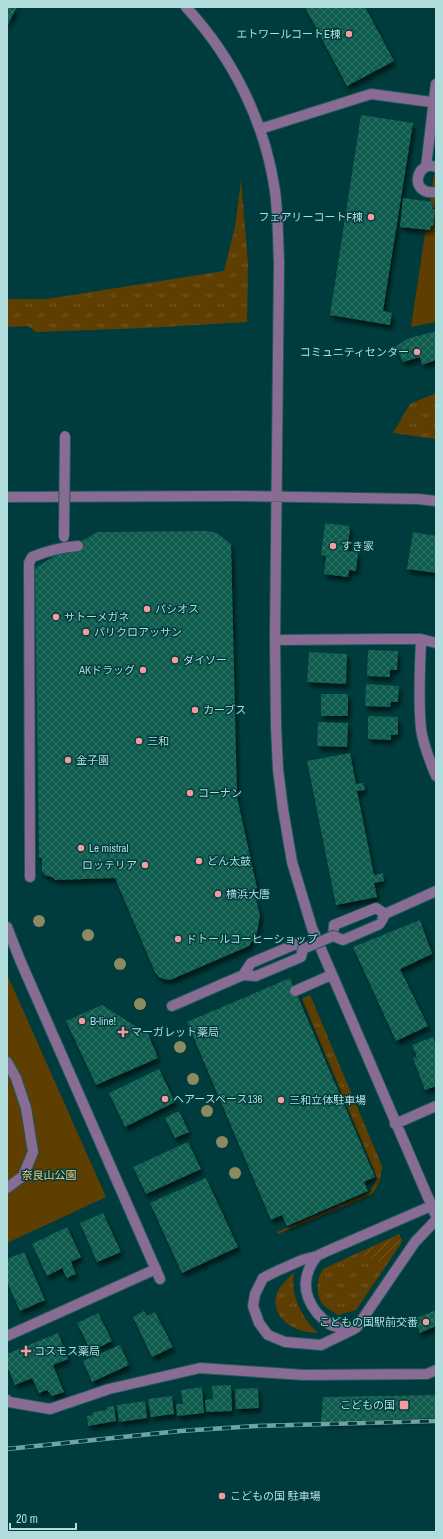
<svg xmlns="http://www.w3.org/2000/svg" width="443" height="1539" font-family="'Archivo Narrow','Noto Sans JP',sans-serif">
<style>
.grass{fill:url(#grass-tufts)}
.park{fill:#5f3f01}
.garden{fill:url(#garden-furrows)}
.building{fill:url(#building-cross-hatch);filter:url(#shadow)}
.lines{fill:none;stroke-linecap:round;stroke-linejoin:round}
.minor-casing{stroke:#20595a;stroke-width:12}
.minor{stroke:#896c94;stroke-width:10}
.rail-casing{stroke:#71a3a3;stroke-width:4.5}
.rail{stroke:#003c3d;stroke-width:3;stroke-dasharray:9;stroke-linecap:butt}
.minor-bridge-casing{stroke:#20595a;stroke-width:12;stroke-linecap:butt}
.minor-bridge{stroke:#896c94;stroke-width:10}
.tree{fill:#8b8a61}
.poi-dot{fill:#f49b9f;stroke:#003c3d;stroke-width:1.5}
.labels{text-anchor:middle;stroke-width:3;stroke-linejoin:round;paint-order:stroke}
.poi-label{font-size:11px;fill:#b1dddd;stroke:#003c3d;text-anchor:start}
.park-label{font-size:11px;fill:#fcc97e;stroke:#003c3d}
</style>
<defs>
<pattern id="grass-tufts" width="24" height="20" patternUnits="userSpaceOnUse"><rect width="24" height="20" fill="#5f3f01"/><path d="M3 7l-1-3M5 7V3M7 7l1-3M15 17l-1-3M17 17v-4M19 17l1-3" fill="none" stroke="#745a26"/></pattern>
<pattern id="garden-furrows" width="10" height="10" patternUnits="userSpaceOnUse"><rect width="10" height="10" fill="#5f3f01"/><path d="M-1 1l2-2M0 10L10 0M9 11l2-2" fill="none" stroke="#745a26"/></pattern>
<pattern id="building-cross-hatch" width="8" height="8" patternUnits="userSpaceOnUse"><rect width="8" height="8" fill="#0f5b4d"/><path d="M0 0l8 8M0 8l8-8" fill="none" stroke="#307266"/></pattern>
<filter id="shadow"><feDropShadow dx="2.5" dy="4.5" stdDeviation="2" flood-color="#0009"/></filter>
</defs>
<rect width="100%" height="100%" fill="#003c3d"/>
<path class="grass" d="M241,180L248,264L247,322L145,328L36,332L28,326L7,327V299H47L224,271L235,227Z
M436,393V439L393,433L410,404Z
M310,995L382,1166C382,1177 378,1187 371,1195L278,1234L277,1232L370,1192L377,1178L302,999Z
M399,1234L402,1242L356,1310L338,1315C334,1312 328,1309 324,1306C315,1296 316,1279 323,1269Z
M294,1272C290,1295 301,1317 318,1333C312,1332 305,1332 299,1330C281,1323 269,1307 279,1289C283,1283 289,1277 294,1272Z"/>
<path class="park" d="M436,161V322L411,327Z
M7,974L106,1197L7,1243Z"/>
<path class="garden" d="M399,1236L402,1241L385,1266L358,1253Z"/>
<path class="building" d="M7,7H17L7,26Z
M305,7H365L394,61L347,86Z
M361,115L413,123L383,311L392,313L390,325L330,315Z
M403,198L433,202L432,209L435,210L433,226H431L430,230L400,227Z
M436,331V360L422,365L420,357L403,362L395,347L407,339Z
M325,523L350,526L348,551L358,552L356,571L349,570L348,577L324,574L326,556L321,555Z
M207,531L217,533L231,544L237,797L257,888L247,892L256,900L260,915L257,933L249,946L170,980L164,979L159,977L155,972L115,878L55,880L54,878L45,875L42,871V858L39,857L35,568L56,555L76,550L79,543L97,532Z
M413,532L436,536V573L407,569Z
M368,650L398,651L397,670H390V677L367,676Z
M309,652L347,654L346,684L307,682Z
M366,684L399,686L398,702H391L390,707L365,706Z
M321,694H348V716H321Z
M368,716L398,717V735H391V740L368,739Z
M318,722L348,723L347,747L317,746Z
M350,753L356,784L363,783L365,790L357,791L374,875L383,873L384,881L374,883L377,897L336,905L307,761Z
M420,920L432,954L400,969L428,1026L396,1041L353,947Z
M290,978L375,1177L364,1182L368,1191L287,1226L282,1215L271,1220L187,1022Z
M102,1005L148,1034L158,1058L96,1085L66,1021Z
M433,1037L436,1046V1086L425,1090L413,1058L417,1057L412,1045Z
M159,1069L175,1102L125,1127L109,1093Z
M179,1111L189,1132L175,1138L165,1118Z
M188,1142L201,1169L146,1194L133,1167Z
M206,1178L238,1247L182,1273L150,1203Z
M103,1213L121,1252L97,1262L80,1223Z
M67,1227L81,1257L71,1262L76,1274L67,1278L62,1268L47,1276L32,1244Z
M24,1252L45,1300L20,1311L7,1282V1259Z
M436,1310V1326L420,1333L414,1319Z
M144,1311L147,1316L155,1312L173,1347L152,1357L133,1317Z
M98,1313L112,1341L91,1351L77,1323Z
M58,1333L68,1359L53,1365L64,1392L52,1396L47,1390L39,1393L32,1378L15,1385L7,1366V1354Z
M120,1345L129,1365L92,1382L83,1361Z
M231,1385L232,1411L206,1412L205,1400L213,1399L212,1386Z
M202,1387L204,1413L177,1416L176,1404H183L181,1390Z
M258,1388L259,1408L236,1409L235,1389Z
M436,1395V1418L321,1422L323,1397Z
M172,1396L174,1414L151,1417L148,1399Z
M145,1401L147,1418L119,1422L117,1405Z
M114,1406L116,1421L88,1426L87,1416L93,1415V1412L107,1410L106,1407Z"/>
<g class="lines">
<g class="minor-casing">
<path id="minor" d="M186,7C233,58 265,122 275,191C278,215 278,239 279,263L275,640L276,726L278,769L283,809L292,862L312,928L436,1216
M260,129L371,94L431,102L434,99L436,84
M426,167L434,99
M436,167C416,159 408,196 436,192
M7,497L236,496L418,499L436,501
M421,639C420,669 418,700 421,729C423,745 430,761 436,776
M275,640L388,639H421L436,643
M30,877L29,563L32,557C47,551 61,547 78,546
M382,920L385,914L436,891
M7,927L20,960L160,1279
M333,936L334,925L376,908L385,914
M243,975L251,963L296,944L303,949
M295,991L331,975
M172,1006L243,975L256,976
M7,1062L16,1078L26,1108L33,1152L23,1176L7,1188
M395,1124L436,1106
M431,1206L325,1252L317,1256L302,1260L277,1271L263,1278L255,1294L253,1306L259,1323L268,1335L285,1342L321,1345L352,1330L357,1327L415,1242L436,1220
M317,1256C302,1275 302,1294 317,1313C321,1317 325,1322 331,1325C338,1328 345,1329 352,1330
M7,1336L156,1269
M7,1400L9,1402L50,1409L109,1389L200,1368L304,1375L427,1374L436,1370"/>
</g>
<use href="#minor" class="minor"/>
<g class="rail-casing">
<path id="rail" d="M7,1449L180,1431L256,1426L436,1421"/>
</g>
<use href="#rail" class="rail"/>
<g class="minor-bridge-casing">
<path id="minor-bridge" d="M64,537L65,436
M256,976L301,957L303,949L333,936L343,940L380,924"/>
</g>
<use href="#minor-bridge" class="minor-bridge"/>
</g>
<g class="tree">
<circle cx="39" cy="921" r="6"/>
<circle cx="88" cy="935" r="6"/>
<circle cx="120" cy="964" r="6"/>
<circle cx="140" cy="1004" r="6"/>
<circle cx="180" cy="1047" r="6"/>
<circle cx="193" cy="1079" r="6"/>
<circle cx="207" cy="1111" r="6"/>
<circle cx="222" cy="1142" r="6"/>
<circle cx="235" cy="1173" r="6"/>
</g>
<g class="poi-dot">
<circle cx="349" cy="34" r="4"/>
<circle cx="371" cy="217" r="4"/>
<circle cx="417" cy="352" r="4"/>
<circle cx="333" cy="546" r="4"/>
<circle cx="147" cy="609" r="4"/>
<circle cx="56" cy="617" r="4"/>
<circle cx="86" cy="632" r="4"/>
<circle cx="175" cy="660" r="4"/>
<circle cx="143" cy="670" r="4"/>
<circle cx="195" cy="710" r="4"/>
<circle cx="139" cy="741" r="4"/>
<circle cx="68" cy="760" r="4"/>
<circle cx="190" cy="793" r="4"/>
<circle cx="81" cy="848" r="4"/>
<circle cx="199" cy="861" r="4"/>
<circle cx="145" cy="865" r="4"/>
<circle cx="218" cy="894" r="4"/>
<circle cx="178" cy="939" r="4"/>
<circle cx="82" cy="1021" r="4"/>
<path d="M121 1026h4v4h4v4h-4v4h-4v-4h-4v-4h4z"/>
<circle cx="165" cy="1099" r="4"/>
<circle cx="281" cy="1100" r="4"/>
<circle cx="426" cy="1322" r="4"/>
<path d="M24 1345h4v4h4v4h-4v4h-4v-4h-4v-4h4z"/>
<rect x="399" y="1400" width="10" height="10" rx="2"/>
<circle cx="222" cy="1496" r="4"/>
</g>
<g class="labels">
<g class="poi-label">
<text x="341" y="38" text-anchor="end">エトワールコートE棟</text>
<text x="363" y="221" text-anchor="end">フェアリーコートF棟</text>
<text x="409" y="356" text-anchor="end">コミュニティセンター</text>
<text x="341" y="550">すき家</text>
<text x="155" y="613">パシオス</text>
<text x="64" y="621">サトーメガネ</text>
<text x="94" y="636">パリクロアッサン</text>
<text x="183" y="664">ダイソー</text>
<text x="135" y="674" text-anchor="end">AKドラッグ</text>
<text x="203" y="714">カーブス</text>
<text x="147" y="745">三和</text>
<text x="76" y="764">金子園</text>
<text x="198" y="797">コーナン</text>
<text x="89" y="852">Le mistral</text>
<text x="207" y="865">どん太鼓</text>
<text x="137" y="869" text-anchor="end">ロッテリア</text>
<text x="226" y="898">横浜大唐</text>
<text x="186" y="943">ドトールコーヒーショップ</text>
<text x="90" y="1025">B-line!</text>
<text x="131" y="1036">マーガレット薬局</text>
<text x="173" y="1103">ヘアースペース136</text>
<text x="289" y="1104">三和立体駐車場</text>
<text x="418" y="1326" text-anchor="end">こどもの国駅前交番</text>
<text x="34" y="1355">コスモス薬局</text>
<text x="395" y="1409" text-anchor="end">こどもの国</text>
<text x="230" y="1500">こどもの国 駐車場</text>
</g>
<g class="park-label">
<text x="49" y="1179">奈良山公園</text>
</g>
</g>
<rect width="443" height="1539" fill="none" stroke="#b1dddd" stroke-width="16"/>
<path d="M10 1523v6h66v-6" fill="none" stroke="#b1dddd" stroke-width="2"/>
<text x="16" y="1523" font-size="12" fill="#b1dddd" stroke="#003c3d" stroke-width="3" paint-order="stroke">20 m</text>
</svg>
